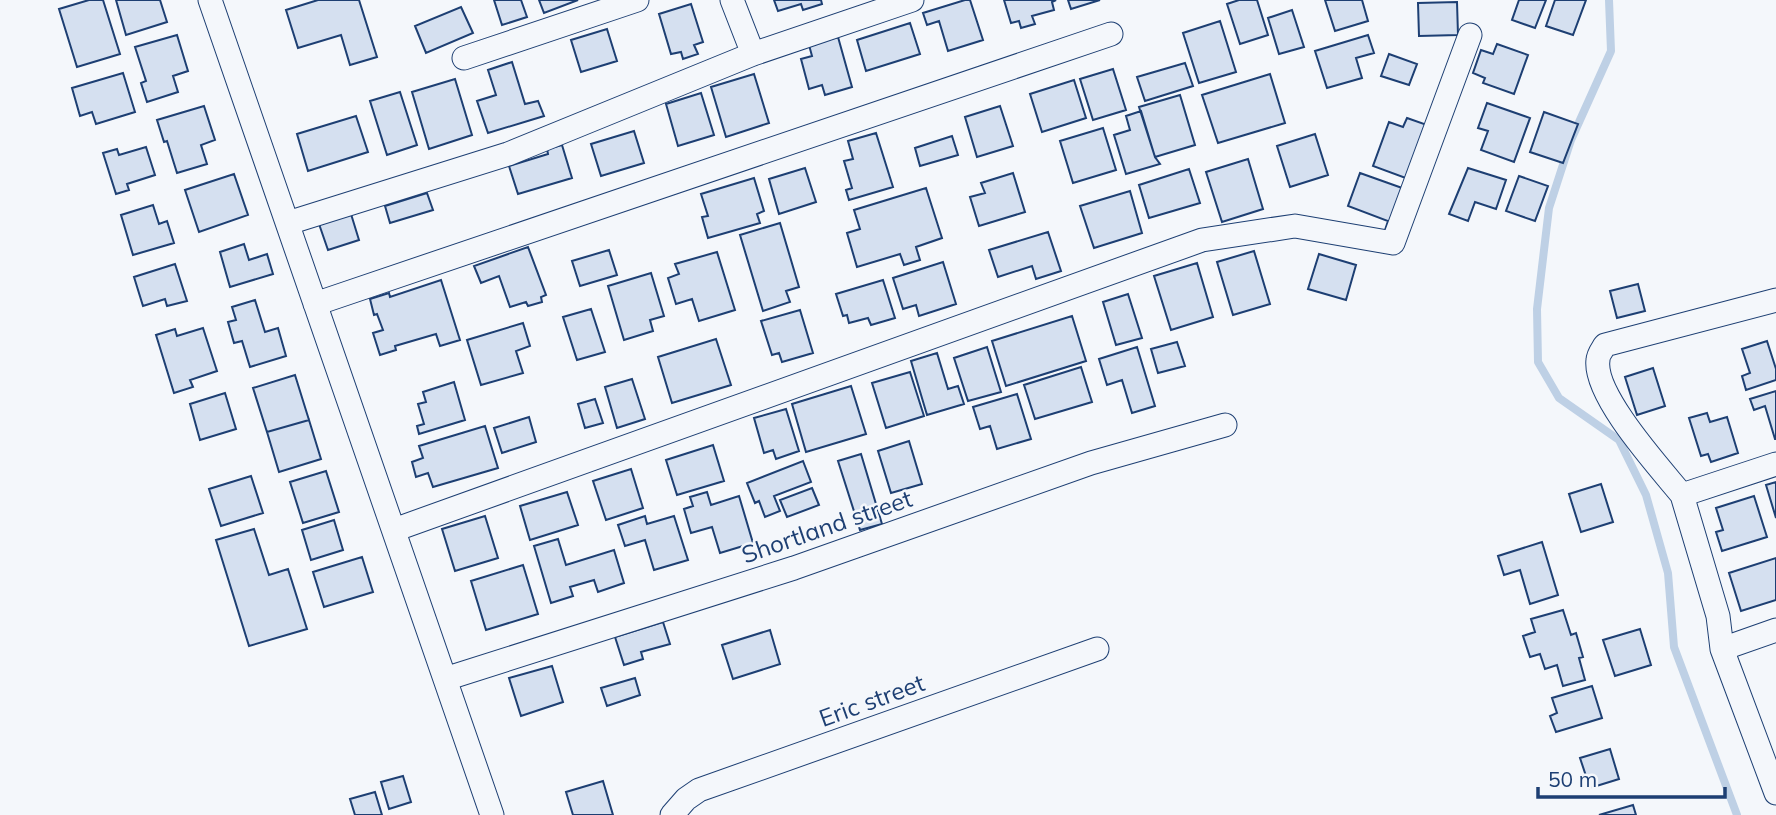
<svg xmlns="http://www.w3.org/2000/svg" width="1776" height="815" font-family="Mulish,sans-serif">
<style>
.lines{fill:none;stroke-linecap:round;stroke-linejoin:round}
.stream{stroke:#bed0e5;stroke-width:8}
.building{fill:#d5e0f0;stroke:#1d3f73;stroke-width:2}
.street-casing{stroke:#1d3f73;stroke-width:25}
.street{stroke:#f4f7fb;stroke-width:23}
.labels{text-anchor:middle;stroke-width:5;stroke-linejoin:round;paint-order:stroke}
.street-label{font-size:24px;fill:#1d3f73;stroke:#f4f7fb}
</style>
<rect width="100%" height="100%" fill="#f4f7fb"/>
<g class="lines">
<path class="stream" d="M1609,0L1611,51L1571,140L1549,208L1537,309L1538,362L1559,398L1619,440L1646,495L1668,573L1674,647L1737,815"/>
</g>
<path class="building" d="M89,0H103L120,54L77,67L59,9Z
M116,0H160L167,22L126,35Z
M318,0H359L377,57L350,65L341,35L298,48L286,10Z
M494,0H521L527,17L502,25Z
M539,0H578L544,13Z
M774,0H821L822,4L803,10L801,4L778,11Z
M965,0H970L983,40L948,51L939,21L927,25L923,13Z
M1004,0H1056L1052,2L1054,10L1032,16L1035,24L1021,28L1019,21L1011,23Z
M1068,0H1100L1071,9Z
M1239,0H1257L1268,35L1240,44L1227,4Z
M1325,0H1362L1368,21L1335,31Z
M1519,0H1546L1535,28L1512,20Z
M1555,0H1586L1573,35L1546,26Z
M1457,2L1458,35L1419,36L1418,3Z
M691,4L703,42L694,45L698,54L683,59L681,52L671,54L659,14Z
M461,7L473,33L426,53L415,26Z
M1292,10L1304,47L1279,54L1268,18Z
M1220,21L1236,72L1199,83L1183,33Z
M910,23L920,54L866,71L857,40Z
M607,29L617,61L581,72L571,40Z
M177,35L188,71L173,76L178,92L147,102L141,83L146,81L135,47Z
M1368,35L1374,53L1356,58L1362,78L1327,88L1315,51Z
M838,37L852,87L825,95L822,85L809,89L801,59L812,56L809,45Z
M1497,44L1528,55L1514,94L1483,83L1485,78L1473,73L1481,50L1493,54Z
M1389,54L1417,64L1409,85L1381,76Z
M512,62L525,104L538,101L544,116L488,133L477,101L496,95L488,70Z
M1185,63L1193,86L1145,101L1137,77Z
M1113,69L1126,110L1093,120L1080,79Z
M123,73L135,112L96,124L92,112L80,116L72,88Z
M754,74L769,123L726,137L711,87Z
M1270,74L1285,123L1218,143L1202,95Z
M455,79L472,135L429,149L412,92Z
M1074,80L1086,118L1042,132L1030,94Z
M400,92L417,145L387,155L370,101Z
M701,93L714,135L678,146L666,104Z
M1180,95L1195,145L1155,157L1139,107Z
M1487,103L1530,118L1514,162L1481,150L1488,131L1478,128Z
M204,106L215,140L201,145L207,164L177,173L167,141L164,142L157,120Z
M1000,106L1013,146L977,157L965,117Z
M1141,111L1155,157L1160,164L1126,174L1114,135L1130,130L1126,116Z
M1544,112L1578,124L1563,163L1530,152Z
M356,116L368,152L308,171L297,134Z
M1407,118L1430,126L1411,180L1373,166L1389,122L1403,127Z
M1103,128L1116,170L1073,183L1060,141Z
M634,131L644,163L601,176L591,144Z
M876,133L893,187L849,200L846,190L852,188L844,161L853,159L848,141Z
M1315,134L1328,175L1290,187L1277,146Z
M952,136L958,155L920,166L915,148Z
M562,145L572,178L518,194L509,166L548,154L547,149Z
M146,147L155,175L127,184L129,190L116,194L103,153L117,149L119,155Z
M1248,159L1263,209L1222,222L1206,172Z
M805,168L816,202L779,214L769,179Z
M1468,168L1506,180L1496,209L1475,202L1468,221L1449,214Z
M1189,169L1200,203L1149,218L1139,185Z
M1013,173L1025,212L979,226L970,197L985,193L981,183Z
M1360,173L1419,194L1383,236L1388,221L1348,206Z
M234,174L248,215L199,232L185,190Z
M1519,176L1548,186L1535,221L1506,211Z
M754,178L764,211L757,214L760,223L708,238L702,217L708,216L701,194Z
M926,188L942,238L916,247L920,260L904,265L900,254L857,267L847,233L860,229L854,210Z
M1130,191L1142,233L1094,248L1080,206Z
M427,193L433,210L390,223L385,206Z
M153,205L159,224L167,221L174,243L133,255L121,215Z
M351,214L359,240L328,250L319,224Z
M780,223L799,287L786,291L790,302L763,311L740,235Z
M1048,232L1061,271L1036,279L1032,266L998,277L989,250Z
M244,244L249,260L267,254L273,274L230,287L220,252Z
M528,247L546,295L541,297L542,302L528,306L526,302L510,307L499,276L481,283L474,266Z
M609,250L617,275L580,286L572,261Z
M1254,251L1270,304L1233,315L1217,262Z
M717,252L735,310L699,321L692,299L676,304L668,278L679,274L675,264Z
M1319,254L1356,265L1346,300L1308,289Z
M943,262L956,304L919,316L916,305L903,309L893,278Z
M1197,263L1213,317L1171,330L1154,276Z
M175,264L187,301L167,306L165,299L143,306L134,277Z
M651,273L664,316L650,320L653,331L624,340L608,286Z
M441,280L460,340L440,346L436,334L395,346L396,350L380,355L373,333L383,330L377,314L374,315L370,299L389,293L390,297Z
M883,280L895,318L871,325L868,318L849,323L847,315L843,316L836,294Z
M1638,284L1645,311L1617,318L1610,291Z
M1128,294L1142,338L1116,345L1103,302Z
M255,300L265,332L278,328L286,356L250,367L242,341L234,343L228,322L236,320L232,307Z
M591,309L605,352L577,360L563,317Z
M800,310L813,353L782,362L779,353L772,355L761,321Z
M1072,316L1086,361L1006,386L992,341Z
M523,323L530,346L516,351L523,373L481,385L467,340Z
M203,328L217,371L190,380L193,387L174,393L156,335L175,329L177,336Z
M716,339L731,385L672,403L658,357Z
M1767,341L1776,369V380L1746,390L1742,376L1750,373L1742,349Z
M1177,342L1185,366L1158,373L1151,349Z
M987,347L1001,392L968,401L954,358Z
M1137,347L1155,406L1132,413L1122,380L1107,385L1099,359Z
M937,353L948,389L958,386L964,404L927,415L911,361Z
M1081,367L1092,402L1035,419L1024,385Z
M1653,368L1665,406L1637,415L1625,377Z
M910,372L924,416L886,428L872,383Z
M295,375L309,420L267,432L253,388Z
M632,379L645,419L617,428L605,387Z
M454,382L465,420L419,434L417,426L424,424L418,404L426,402L423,392Z
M851,386L866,434L806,452L792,404Z
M1776,391V439H1775L1765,406L1754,410L1750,399Z
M225,393L236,429L200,440L190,404Z
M1017,394L1031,439L997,449L990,426L980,429L973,407Z
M595,399L603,423L585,428L578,404Z
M786,409L799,451L776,459L773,450L764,453L754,418Z
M1707,413L1710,422L1727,417L1738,453L1711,462L1708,454L1701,456L1689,418Z
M529,417L536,442L502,453L494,428Z
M309,420L321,459L279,472L267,432Z
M485,426L498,468L433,487L428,473L416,477L412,462L423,458L419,446Z
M909,441L922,484L891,493L878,451Z
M713,445L724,481L677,495L666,460Z
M861,454L882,524L860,530L838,461Z
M803,461L811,482L774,496L780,511L765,517L759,501L755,503L747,483Z
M631,469L643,508L606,520L593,481Z
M326,471L339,512L303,523L290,482Z
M251,476L263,513L221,526L209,489Z
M1776,482V518L1766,485Z
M1601,484L1613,522L1581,532L1569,494Z
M812,488L819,505L787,517L780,500Z
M567,492L578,525L530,540L520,506Z
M707,492L711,505L739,496L753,543L720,553L712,527L691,533L684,509L693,506L690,497Z
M1754,496L1767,537L1722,551L1716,532L1723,530L1716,508Z
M485,516L498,558L455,571L442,529Z
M645,516L647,524L674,516L688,560L654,570L645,540L625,546L618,525Z
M334,520L343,550L311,560L302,530Z
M254,529L269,575L288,569L307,629L249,646L216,540Z
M558,539L566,565L614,550L624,583L598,592L594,580L570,587L573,596L551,603L534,546Z
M1542,542L1558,595L1530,604L1520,570L1504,575L1498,556Z
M362,557L373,592L324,607L313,572Z
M1776,558V600L1741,611L1729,573Z
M523,565L538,614L486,630L471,581Z
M1563,610L1571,635L1576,633L1583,657L1579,658L1585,680L1563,686L1557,665L1545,669L1540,654L1530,657L1523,636L1535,632L1531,619Z
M663,622L670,644L641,652L643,659L624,665L615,637Z
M1640,629L1651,665L1615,676L1603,640Z
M770,630L780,664L733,679L722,645Z
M552,666L563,702L521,716L509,678Z
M635,678L640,695L607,706L601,688Z
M1592,686L1602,718L1556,732L1550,716L1557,713L1552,698Z
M1610,749L1619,779L1590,788L1580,758Z
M403,776L411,802L389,809L381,782Z
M603,781L613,815H573L566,792Z
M375,792L382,815H355L350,799Z
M1633,805L1636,815H1599Z"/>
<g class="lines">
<g class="street-casing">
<path id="street" d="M210,0L492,815
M732,0L753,54
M464,58L637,0
M288,223L508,154L753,54L912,0
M315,304L1111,34
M1776,464L1682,495L1718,616L1722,649L1776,793
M1682,495C1660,468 1593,395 1598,360C1598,355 1602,350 1605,345L1776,300
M394,530L1202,240L1295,226L1393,243L1470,35
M1722,649L1776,630
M445,679L794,568L1091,463L1225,425
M672,815L686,799L699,790L1097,649"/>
</g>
<use href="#street" class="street"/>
</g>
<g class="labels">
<g class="street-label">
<text transform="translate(827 527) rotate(-19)" y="8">Shortland street</text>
<text transform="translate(872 701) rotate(-20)" y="8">Eric street</text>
</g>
</g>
<path d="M1538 787v10h187v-10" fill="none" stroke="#1d3f73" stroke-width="3.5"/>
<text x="1548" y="787" font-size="21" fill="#1d3f73" stroke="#f4f7fb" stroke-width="5" paint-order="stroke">50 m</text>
</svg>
